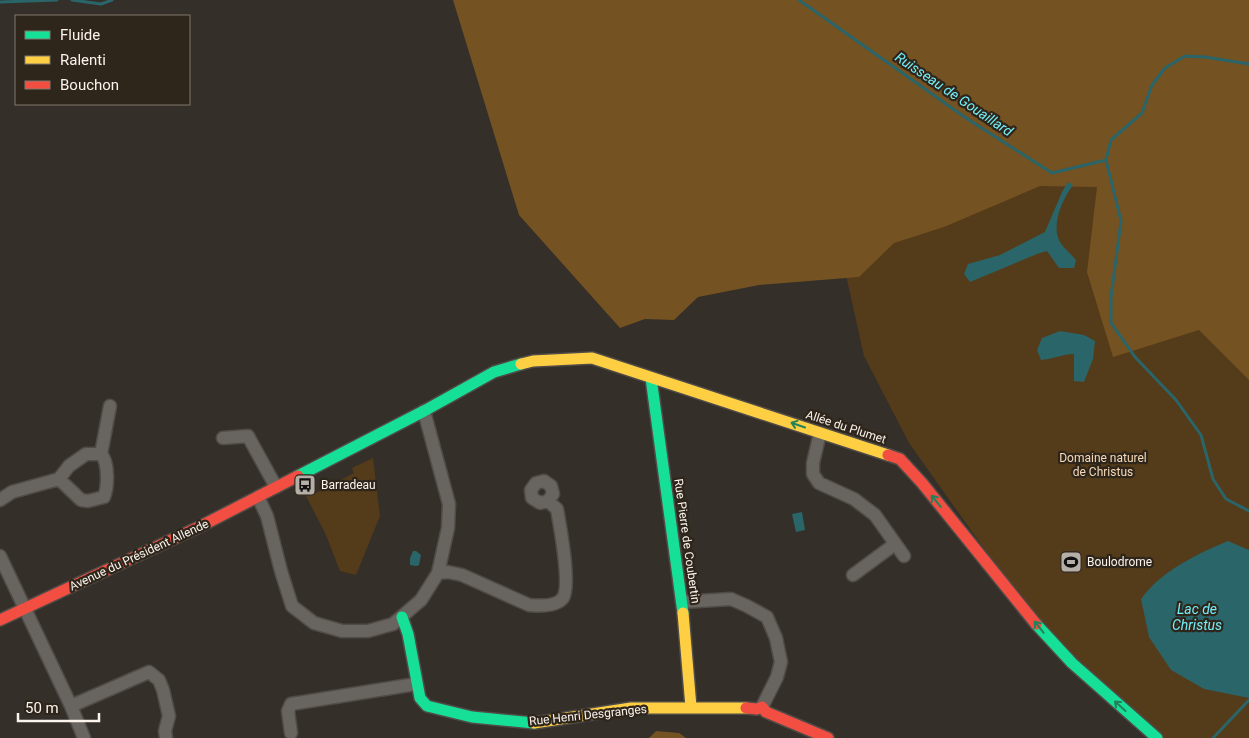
<svg xmlns="http://www.w3.org/2000/svg" width="1249" height="738" font-family="Roboto,sans-serif">
<style>
.green{fill:#543b19}
.forest{fill:#755221}
.water{fill:#2a6569}
.lines{fill:none;stroke-linecap:round;stroke-linejoin:round}
.stream{stroke:#2a6569;stroke-width:3}
.street-casing{stroke:#504b47;stroke-width:15}
.fast-casing{stroke:#504b47;stroke-width:14}
.slow-casing{stroke:#504b47;stroke-width:14}
.jam-casing{stroke:#504b47;stroke-width:14}
.street{stroke:#68645f;stroke-width:12}
.fast{stroke:#16e098;stroke-width:11}
.slow{stroke:#ffcf43;stroke-width:11}
.jam{stroke:#f24e42;stroke-width:11}
.oneway{stroke:#22825a}
.labels{text-anchor:middle;stroke-width:4.5;stroke-linejoin:round;paint-order:stroke}
.street-label{font-size:12px;fill:#faf4ed;stroke:#2e251b}
.park-label{font-size:12px;fill:#f7dab7;stroke:#2e251b}
.poi-label{font-size:12px;fill:#faf4ed;stroke:#2e251b;text-anchor:start}
.water-label{font-size:14px;font-style:italic;fill:#73eff9;stroke:#2e251b}
</style>
<rect width="100%" height="100%" fill="#342f29"/>
<path class="green" d="M1145,157L1249,309V738H1157L1046,636L909,443L864,356L840,248L914,211Z
M373,458L380,516L356,575L340,571L326,535L305,494L312,490L316,493L354,473L352,468Z"/>
<path class="forest" d="M453,0H1249V380L1199,330L1113,357L1087,272L1097,187L1040,186L944,227L894,243L859,277L759,285L698,297L674,320L645,319L620,328L519,215Z
M656,731L679,733L686,738H649Z"/>
<path class="water" d="M1068,182L1073,185C1062,200 1049,228 1062,245C1066,250 1072,255 1076,260L1074,268H1059L1047,251L1037,254L970,282L964,274L968,264L1000,255L1045,232L1062,192Z
M1060,331L1084,335L1095,341L1093,359L1084,382L1074,381V354C1063,354 1052,359 1041,360L1037,350L1042,338Z
M802,512L805,530L796,532L792,514Z
M1228,541L1249,550V698L1204,689L1171,670L1149,637L1141,599C1161,571 1197,554 1228,541Z
M413,551H416L421,555L419,565L416,566L410,565V558Z"/>
<g class="lines">
<path class="stream" d="M72,0L101,4L112,0
M799,0L966,118L1052,173L1106,160
M0,2L57,0
M1249,64L1205,57L1185,56L1165,68L1152,85L1142,113L1111,140L1106,160L1121,221L1111,297V323L1135,357L1176,400L1201,435L1213,479L1226,499L1249,511
M1213,738L1249,700"/>
<g class="street-casing">
<path id="street" d="M820,433L813,463V474L819,483L854,499L875,515L904,556
M223,438L248,436L276,487
M101,454L110,406
M258,497L267,516L281,571L292,606L314,623L342,631H368L393,624L421,600L438,573L448,528L449,504L424,411
M0,500L12,492L59,479L69,466L86,454H101C109,463 108,487 104,497L88,501L81,500L59,479
M0,556L71,706L84,738
M438,573L448,572L462,575L529,605C539,606 556,607 563,598C571,585 560,526 557,509L548,501L540,503L532,498L531,490L536,483L544,481L551,486L553,494L548,501
M853,575L895,544
M682,602L731,599L747,606L767,617L776,638L781,662L777,677L762,707
M71,706L149,672L159,680L163,690L169,716L165,731L166,738
M291,733L288,711L291,704L416,684"/>
</g>
<g class="fast-casing">
<path id="fast" d="M651,378L683,613
M298,476L424,411L494,372L521,364
M402,617L408,634L420,698L427,706L472,717L534,723
M1036,624L1072,663L1157,738"/>
</g>
<g class="slow-casing">
<path id="slow" d="M521,364L533,361L592,358L888,455
M683,613L691,707
M534,723L631,708H746"/>
</g>
<g class="jam-casing">
<path id="jam" d="M888,455L900,459L922,483L1036,624
M0,620L201,526L298,476
M746,708L757,709L762,707L766,712L828,738"/>
</g>
<use href="#street" class="street"/>
<use href="#fast" class="fast"/>
<use href="#slow" class="slow"/>
<use href="#jam" class="jam"/>
</g>
<defs><path id="oneway-shaft" d="M-6 0H5M1.5-3L5.5 0L1.5 3" fill="none" stroke-width="1.6" stroke-linecap="round" stroke-linejoin="round" transform="scale(1.25)"/></defs>
<g class="oneway">
<use href="#oneway-shaft" transform="translate(798 425) rotate(-161)"/>
<use href="#oneway-shaft" transform="translate(936 501) rotate(-129)"/>
<use href="#oneway-shaft" transform="translate(1039 627) rotate(-129)"/>
<use href="#oneway-shaft" transform="translate(1120 706) rotate(-138)"/>
</g>
<defs>
<g id="bus-square" transform="scale(1.125)"><rect x="-9" y="-9" width="18" height="18" rx="4" fill="#b5afa8" stroke="#2e251b"/><path d="M-5-6H5V4H4V6H2V4H-2V6H-4V4H-5ZM-3.5-4V0h7V-4ZM-3.5 1.2v1.5H-2V1.2ZM2 1.2v1.5H3.5V1.2Z" fill="#111"/></g>
<g id="stadium-square" transform="scale(1.125)"><rect x="-9" y="-9" width="18" height="18" rx="4" fill="#b5afa8" stroke="#2e251b"/><path d="M0-5a6.5 5 0 1 0 0 10a6.5 5 0 1 0 0-10ZM-3.5-1.8h7v3.6h-7Z" fill="#111"/></g>
</defs>
<g fill-rule="evenodd">
<use href="#bus-square" x="305" y="485"/>
<use href="#stadium-square" x="1071" y="562"/>
</g>
<g class="labels">
<g class="street-label">
<text transform="translate(846 427) rotate(18)" y="4">Allée du Plumet</text>
<text transform="translate(687 541) rotate(82)" y="4">Rue Pierre de Coubertin</text>
<text transform="translate(139 555) rotate(-25)" y="4">Avenue du Président Allende</text>
<text transform="translate(588 715) rotate(-6)" y="4">Rue Henri Desgranges</text>
</g>
<g class="park-label">
<text x="1103" y="462">Domaine naturel<tspan x="1103" dy="14">de Christus</tspan></text>
</g>
<g class="poi-label">
<text x="321" y="489">Barradeau</text>
<text x="1087" y="566">Boulodrome</text>
</g>
<g class="water-label">
<text transform="translate(954 94) rotate(34)" y="5">Ruisseau de Gouaillard</text>
<text x="1197" y="614">Lac de<tspan x="1197" dy="16">Christus</tspan></text>
</g>
</g>
<rect x="15" y="15" width="175" height="90" fill="#2e251b" stroke="#80786f"/>
<rect x="25" y="31" width="25" height="8" fill="#16e098" stroke="#80786f"/>
<text x="60" y="40" font-size="15" fill="#faf4ed">Fluide</text>
<rect x="25" y="56" width="25" height="8" fill="#ffcf43" stroke="#80786f"/>
<text x="60" y="65" font-size="15" fill="#faf4ed">Ralenti</text>
<rect x="25" y="81" width="25" height="8" fill="#f24e42" stroke="#80786f"/>
<text x="60" y="90" font-size="15" fill="#faf4ed">Bouchon</text>
<path d="M18 713v8h81v-8" fill="none" stroke="#faf4ed" stroke-width="2.5"/>
<text x="25" y="713" font-size="15" fill="#faf4ed" stroke="#2e251b" stroke-width="4" paint-order="stroke">50 m</text>
</svg>
